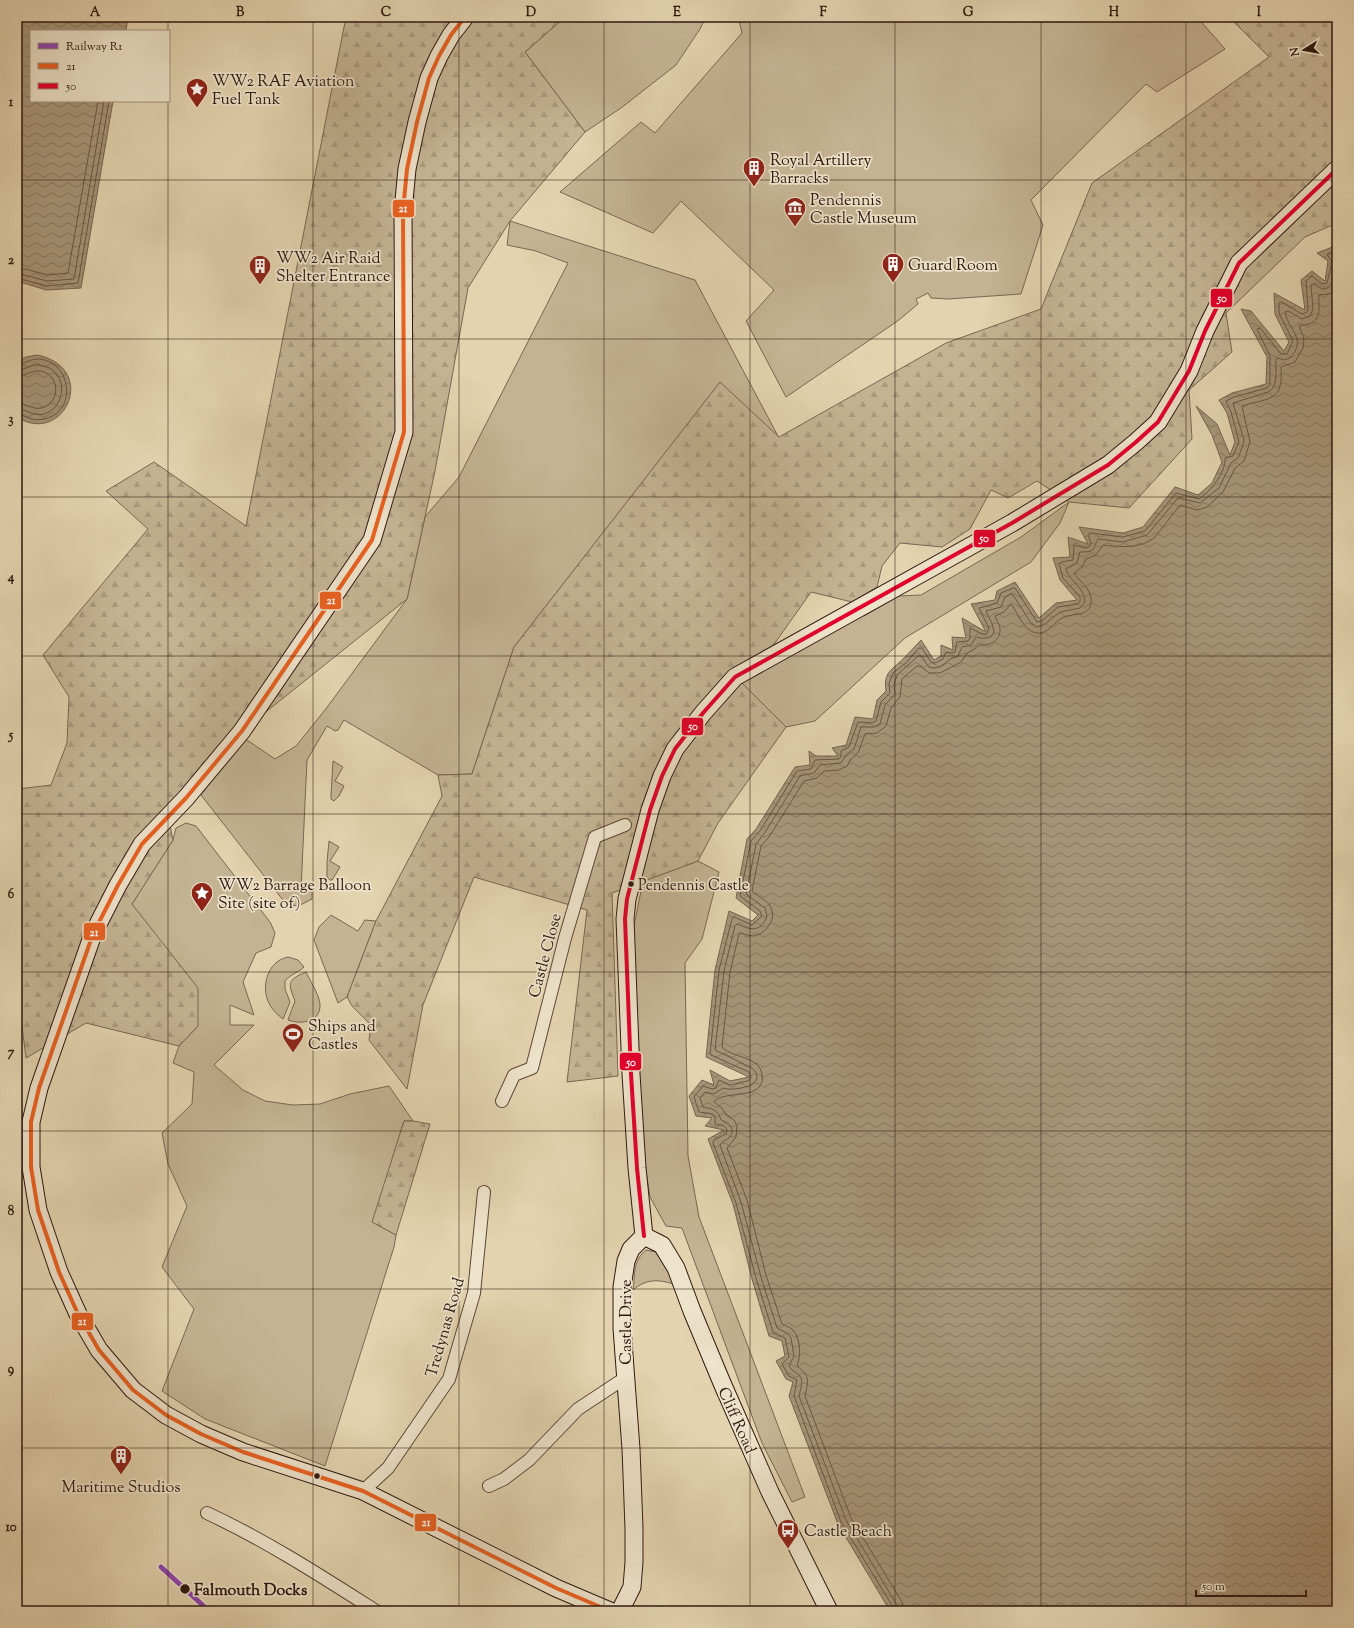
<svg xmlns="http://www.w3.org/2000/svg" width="1354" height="1628" font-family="'Sorts Mill Goudy',serif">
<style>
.grass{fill:#c4b393;stroke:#7a6652}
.forest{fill:url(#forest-firs);stroke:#7a6652}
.water{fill:url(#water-waves);stroke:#76634e}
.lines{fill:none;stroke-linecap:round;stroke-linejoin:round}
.shore{stroke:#6a5644;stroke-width:1}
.street-casing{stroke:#5c4838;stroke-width:14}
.secondary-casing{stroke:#2f1910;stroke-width:19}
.street{stroke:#ede2ca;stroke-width:12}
.secondary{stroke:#ede2ca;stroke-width:17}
.bus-1-casing{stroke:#ede2ca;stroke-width:7}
.bus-2-casing{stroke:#ede2ca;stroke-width:7}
.bus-1{stroke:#e86121;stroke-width:4}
.bus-2{stroke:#e4002b;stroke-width:4}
.rail-1-casing{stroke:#ede2ca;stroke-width:8}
.rail-1{stroke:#8e44ad;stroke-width:5}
.grid{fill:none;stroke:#2f1910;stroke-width:1;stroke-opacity:0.55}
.bus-dot{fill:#2f1910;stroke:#ede2ca;stroke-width:1.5}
.labels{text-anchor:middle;stroke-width:3.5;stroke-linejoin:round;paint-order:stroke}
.bus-label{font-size:15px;fill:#2f1910;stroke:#ede2ca;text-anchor:start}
.poi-label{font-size:16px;fill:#2f1910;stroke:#ede2ca;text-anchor:start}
.street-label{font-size:16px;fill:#2f1910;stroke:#ede2ca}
.stop-label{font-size:16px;font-weight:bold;fill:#2f1910;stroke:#ede2ca;text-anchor:start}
.line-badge{stroke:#ede2ca;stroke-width:1.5}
.badge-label{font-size:11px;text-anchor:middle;font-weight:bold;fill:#fff}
.neatline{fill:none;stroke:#2f1910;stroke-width:1.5}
.grid-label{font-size:13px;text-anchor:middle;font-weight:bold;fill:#2f1910}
</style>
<defs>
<pattern id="forest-firs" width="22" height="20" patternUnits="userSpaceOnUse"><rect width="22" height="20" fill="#c4b393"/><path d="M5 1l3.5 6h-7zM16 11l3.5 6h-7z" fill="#a9997e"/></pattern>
<pattern id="water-waves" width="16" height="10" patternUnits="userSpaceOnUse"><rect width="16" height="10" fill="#a69478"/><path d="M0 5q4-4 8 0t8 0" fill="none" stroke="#887861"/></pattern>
</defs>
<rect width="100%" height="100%" fill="#e3d3ae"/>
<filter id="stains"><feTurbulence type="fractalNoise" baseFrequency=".005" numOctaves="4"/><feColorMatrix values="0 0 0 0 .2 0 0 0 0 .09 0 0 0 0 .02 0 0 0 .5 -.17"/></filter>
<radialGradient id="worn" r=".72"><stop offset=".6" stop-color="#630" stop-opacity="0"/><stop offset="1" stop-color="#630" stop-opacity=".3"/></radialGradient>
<path class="grass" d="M565,17H706L700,29L676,65L621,108L585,132L525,52Z
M738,17H1197L1225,49L1157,92L1146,84L1031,200L1043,225L1021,294L948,299L931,298L928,293L916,299L918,304L899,320L786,397L746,321L774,290L681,201L653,233L560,192L641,122L655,133L742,33Z
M510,221L695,280L779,438L720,383L514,647L472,774L438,775L344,720L338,730L335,731L327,726L307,760L301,889L312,890V899L298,906L286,904L201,795L244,738L275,759L296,746L325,710L407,599L425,517L459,477L568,263L536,251L507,245Z
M1069,502L1060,523L1031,562L905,638L815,721L786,727L735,677L862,606L864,616L899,596L921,595L1021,537Z
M333,761L343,767L335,781L344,786L339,796L334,801L331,799V795Z
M186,823L196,826L270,922L275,933L271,947L256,953L243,982L254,1015L230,1005V1025H254L214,1065L243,1090L265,1101L293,1105L320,1104L350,1094L389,1086L413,1121H404L373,1222L396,1235L394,1247L325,1466L205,1419L162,1391L194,1309L162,1267L187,1206L168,1164L162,1133L192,1104L194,1072L173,1063L179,1046L198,1026L132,904L173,840L176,828Z
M329,841L339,847L330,861L340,867L332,880H330L327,877V862Z
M698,861L719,872L702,939L685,963L688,1156L699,1217L805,1497L792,1502L762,1443L682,1228L666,1226L650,1197L645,1165L626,966L643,881Z
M331,915L358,931L365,920L376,921L347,997L338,1003L314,940L319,927Z
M288,957L298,960L304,967C299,972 291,974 285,981V989L290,1002L283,1019C278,1015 273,1011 270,1005C260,988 267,961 288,957Z
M306,972C310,981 319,994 320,1004C321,1022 302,1025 288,1020L295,1001C288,983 287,980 306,972Z
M646,1250L656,1252L666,1266L673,1284C658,1279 646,1279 633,1290C635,1275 633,1260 646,1250Z"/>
<path class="forest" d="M346,17H565L525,52L585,132L510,221L468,288L435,471L407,599L242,731L167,810L173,840L132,904L198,988V1026L179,1046L86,1023L26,1058L17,986V791L18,789L51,785L67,743L69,697L43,655L148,529L106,491L154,462L246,526Z
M1229,17H1337V223L1305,237L1226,313L1232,352L1189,390L1192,439L1129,508L1069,502L1037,481L1008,498L991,490L970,529L942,547L900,543L882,566L877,587L852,602L811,592L775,643L736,677L786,727L718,823L698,861L612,893L618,1076L567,1082L587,910L474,877L423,1005L407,1089L369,1040L371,1025L352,1006L347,997L376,921L442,796L438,775L472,774L514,647L720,382L779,437L946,343L1041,309L1092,183L1269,57Z
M404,1121H413L430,1124L396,1235L372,1222Z"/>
<path class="water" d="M17,17H128L126,31H31V101H113L81,288L46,290L17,281Z
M1335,246L1337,247V1611H890L838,1524L789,1396L793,1382L786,1379L776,1361L785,1356L782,1341L769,1336L752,1279L733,1204L708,1139L724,1130L705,1126L712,1118L696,1116L689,1096L702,1080L714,1085L710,1070L730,1081L749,1077L706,1057L715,970L729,911L752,921L758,915L736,898L747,839L756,829L795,767L810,765L809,751L816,756H838L832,748L846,745L855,717L873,719L877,700L886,691C883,672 892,670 903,659C909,653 915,646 921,640L934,660L941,656V645L953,650L952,637L966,638L962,618L986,632L971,604L995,600L997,591L1015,582L1039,618L1056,603L1077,600L1060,580L1053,558L1070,557L1068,537L1088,544L1079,527L1123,533L1143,527L1175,487L1198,495L1212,483L1222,462L1212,435L1196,406L1217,424L1230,455L1235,442L1227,413L1219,400L1232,393L1266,384L1267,357L1241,309L1251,311L1284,351L1289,342L1275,314L1274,293L1305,310L1301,280L1312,271L1325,281L1328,261L1317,253Z
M37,355C100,368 64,447 17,417V362L26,357Z"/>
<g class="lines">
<path class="shore" d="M17,267L48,275L68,273L98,101
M17,273L47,281L74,279L104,101
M17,278L47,286L78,283L109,101
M17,365C24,364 30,359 38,359C72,361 78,412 44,419C30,422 27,415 17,414
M17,370C27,370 32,362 44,366C68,372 67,407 44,414C33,417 27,409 17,409
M17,376C27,376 33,368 44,372C61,378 59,405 41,408C32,410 26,403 17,403
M893,1611V1607L841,1522L794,1396L797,1380L789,1376L782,1364L789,1357L785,1338L773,1332L756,1278L736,1203L713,1143L714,1140L726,1134L727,1129L724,1126L715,1124V1117L713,1114L699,1112L694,1097L703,1086L712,1089L716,1088L719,1080L730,1085L748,1081L751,1078L749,1072L711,1055L710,1054L719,970L732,919L734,917L752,925L762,916L760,911L740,896L751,841L760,831L797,771L811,769L815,760L839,759L841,756V751L849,747L858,722L872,723L876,721L881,702L890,693L889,684L893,673L906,663L919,648H922L931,662L935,663L943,659L946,652L952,653L955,652L957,642L968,641L970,638V628L982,634H987L989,628L979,608L997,603L1001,593L1013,588H1015L1037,622L1042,621L1058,607L1078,604L1080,601V597L1063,578L1059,564L1061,562L1073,560L1074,545L1086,548L1089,547L1091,543L1088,535L1090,533L1123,537L1145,531L1176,493L1199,499C1211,491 1226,472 1225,458L1233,456L1239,442L1231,412L1226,401L1234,397L1267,388L1270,384V356L1257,329L1260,328L1281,354H1287L1293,341L1279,313V303L1281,302L1302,314L1307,312L1308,309L1306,281L1312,276L1322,284L1327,283L1332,262L1327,254L1337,251
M898,1611L897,1605L846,1520L799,1396C800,1389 805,1380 798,1374C794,1371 792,1371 789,1366L794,1356L791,1338L787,1333L777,1328L761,1277L741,1202L720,1145C722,1141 727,1140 730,1137C736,1128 728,1122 721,1120C718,1109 712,1109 703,1107L700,1098L705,1092L714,1094L723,1088C734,1092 770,1085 752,1068L715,1050L724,971L735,926L737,924C750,930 761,933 767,916L765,908L746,894L756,844L764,834L800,776L814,773L820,765L841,763L846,755L854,749L861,727H874L880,724L885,705L895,694L894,685L897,675L918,656H921L929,667C938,670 943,665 949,660C951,658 955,658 958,656L962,647L971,645L976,637C983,639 997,640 993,627C992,621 988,617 986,611L1001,607L1005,597L1011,594L1013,595L1031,623L1037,627L1044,625L1060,612L1080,608L1085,602C1086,589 1069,581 1066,569L1077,563L1080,552C1096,552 1092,550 1098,539L1123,542L1147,535L1178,498L1200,503L1219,488L1231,463L1238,458L1243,445L1244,440L1233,403L1268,392C1279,387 1275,369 1276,359L1278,358L1284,360L1290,358C1308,339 1288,330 1285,312L1288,311L1302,319L1310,316L1313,309L1311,285L1314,284L1322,289C1335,289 1335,275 1337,265
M904,1611L902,1602L851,1518L805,1396C808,1381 811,1377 797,1366C801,1356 801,1339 793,1330C790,1327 785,1326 782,1324L766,1275L747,1200L727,1148L736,1137L737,1126L734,1120L726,1115L722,1108L714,1102C723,1089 767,1102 762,1074C759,1056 732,1058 722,1047L730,972L739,934L741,933C745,934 749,936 753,936C765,935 777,919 771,908C768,900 758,897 752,891L761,846L769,837L804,781L817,778L824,771L839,770L847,766L851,759L858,753L865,734L877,733L886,726L891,708L900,697L902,679L917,666H920L929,673H940L961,662L967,653L973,650L979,645C990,646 1001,641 1000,628C999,623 996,620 995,616L1004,612L1010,605H1012C1018,614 1023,628 1033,632C1046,637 1052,624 1062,618C1072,612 1093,619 1091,598C1090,588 1079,581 1074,573L1082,567L1086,559L1096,555L1103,545C1120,547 1141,549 1155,537L1180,505L1197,510L1207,507L1223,492L1235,468L1244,461L1250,442L1242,406C1254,401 1277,402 1280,386C1282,380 1281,373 1281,367L1295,362L1303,348L1304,338L1299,326C1302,325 1305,325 1309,324C1323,319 1318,306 1319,295L1329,294L1337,288"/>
<g class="street-casing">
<path id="street" d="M502,1101L514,1075L532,1068L565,938L595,837L625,825
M489,1486L504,1479L529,1460L578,1409L625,1378
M363,1491L388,1468L449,1379L474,1293L484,1192
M207,1513C267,1541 321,1576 376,1611"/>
</g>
<g class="secondary-casing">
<path id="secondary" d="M465,17L451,35L439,56L429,78L417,122L407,169L403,211L404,432L372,540L242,731L186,798L142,844L118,885L93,934L39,1088L31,1122V1167L38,1210L59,1272L78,1314L99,1350L133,1390L166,1415L201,1434L243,1452L363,1491L556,1588L610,1611
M644,1236L637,1168L631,1074L625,919L627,899L650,810L662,776L675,749L703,713L735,677L1012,523L1108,465L1136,442L1158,422L1189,371L1205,331L1239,263L1337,169
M644,1236L662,1245L676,1268L692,1311L722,1383L770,1492L829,1611
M620,1611L632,1587L634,1562V1528L631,1449L622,1328V1287L626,1261L631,1249L644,1236"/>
</g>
<use href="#street" class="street"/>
<use href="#secondary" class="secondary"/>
<g class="bus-1-casing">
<path id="bus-1" d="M465,17L451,35L439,56L429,78L417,122L407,169L403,211L404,432L372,540L242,731L186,798L142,844L118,885L93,934L39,1088L31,1122V1167L38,1210L59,1272L78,1314L99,1350L133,1390L166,1415L201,1434L243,1452L363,1491L556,1588L610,1611"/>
</g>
<g class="bus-2-casing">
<path id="bus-2" d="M644,1236L637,1168L631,1074L625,919L627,899L650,810L662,776L675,749L703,713L735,677L1012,523L1108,465L1136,442L1158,422L1189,371L1205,331L1239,263L1337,169"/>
</g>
<use href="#bus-1" class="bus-1"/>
<use href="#bus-2" class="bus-2"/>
<g class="rail-1-casing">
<path id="rail-1" d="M161,1567L209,1611"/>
</g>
<use href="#rail-1" class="rail-1"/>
</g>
<path class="grid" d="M168,17V31M313,17V1611M459,17V1611M604,17V1611M750,17V1611M895,17V1611M1041,17V1611M1186,17V1611M168,101V1611M17,180H1337M17,339H1337M17,497H1337M17,656H1337M17,814H1337M17,972H1337M17,1131H1337M17,1289H1337M17,1448H1337"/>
<defs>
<g id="sight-pin" transform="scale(1.15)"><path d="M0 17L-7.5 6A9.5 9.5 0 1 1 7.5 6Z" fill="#8f2418" stroke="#ede2ca"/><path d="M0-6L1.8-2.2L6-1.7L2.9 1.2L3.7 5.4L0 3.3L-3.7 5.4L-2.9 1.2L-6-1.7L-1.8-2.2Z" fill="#fff"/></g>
<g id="building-pin" transform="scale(1.15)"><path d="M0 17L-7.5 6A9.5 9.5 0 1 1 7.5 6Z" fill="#8f2418" stroke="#ede2ca"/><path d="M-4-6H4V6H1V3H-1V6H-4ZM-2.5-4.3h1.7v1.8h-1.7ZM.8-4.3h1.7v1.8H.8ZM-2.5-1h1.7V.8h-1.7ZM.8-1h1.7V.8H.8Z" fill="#fff"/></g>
<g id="museum-pin" transform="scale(1.15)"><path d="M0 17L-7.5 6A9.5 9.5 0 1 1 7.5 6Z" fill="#8f2418" stroke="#ede2ca"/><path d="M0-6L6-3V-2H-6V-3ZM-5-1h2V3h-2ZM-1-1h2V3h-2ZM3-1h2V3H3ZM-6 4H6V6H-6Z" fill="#fff"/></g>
<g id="stadium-pin" transform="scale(1.15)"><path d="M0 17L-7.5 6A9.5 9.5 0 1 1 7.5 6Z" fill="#8f2418" stroke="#ede2ca"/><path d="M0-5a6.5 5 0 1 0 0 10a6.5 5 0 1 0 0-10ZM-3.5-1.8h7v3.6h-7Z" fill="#fff"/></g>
<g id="bus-pin" transform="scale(1.15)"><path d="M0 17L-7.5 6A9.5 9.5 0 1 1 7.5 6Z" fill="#8f2418" stroke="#ede2ca"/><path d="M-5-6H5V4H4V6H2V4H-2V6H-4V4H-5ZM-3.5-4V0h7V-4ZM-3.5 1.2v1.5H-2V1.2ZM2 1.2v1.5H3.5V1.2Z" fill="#fff"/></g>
</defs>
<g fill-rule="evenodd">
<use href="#sight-pin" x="197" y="89"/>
<use href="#building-pin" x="754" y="168"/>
<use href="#museum-pin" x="795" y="208"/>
<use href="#building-pin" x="893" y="264"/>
<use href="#building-pin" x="260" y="266"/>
<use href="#sight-pin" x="202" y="893"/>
<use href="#stadium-pin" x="293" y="1034"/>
<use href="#building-pin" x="121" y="1456"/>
<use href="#bus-pin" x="788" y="1530"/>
</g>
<g class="bus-dot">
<circle cx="631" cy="884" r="3.5"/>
<circle cx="317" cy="1476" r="3.5"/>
<circle cx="185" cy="1589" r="5.5"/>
</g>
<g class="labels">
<g class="bus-label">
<text x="638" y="890">Pendennis Castle</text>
</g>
<g class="poi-label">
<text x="212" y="86">WW2 RAF Aviation<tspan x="212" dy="18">Fuel Tank</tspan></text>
<text x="770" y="165">Royal Artillery<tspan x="770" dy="18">Barracks</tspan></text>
<text x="810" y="205">Pendennis<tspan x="810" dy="18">Castle Museum</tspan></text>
<text x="276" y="263">WW2 Air Raid<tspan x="276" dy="18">Shelter Entrance</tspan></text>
<text x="908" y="270">Guard Room</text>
<text x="218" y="890">WW2 Barrage Balloon<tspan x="218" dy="18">Site (site of)</tspan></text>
<text x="308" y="1031">Ships and<tspan x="308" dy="18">Castles</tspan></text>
<text x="121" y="1492" text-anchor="middle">Maritime Studios</text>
<text x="804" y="1536">Castle Beach</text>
</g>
<g class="street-label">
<text transform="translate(544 955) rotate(-75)" y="6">Castle Close</text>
<text transform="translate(625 1322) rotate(-90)" y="6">Castle Drive</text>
<text transform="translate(444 1327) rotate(-74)" y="6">Tredynas Road</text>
<text transform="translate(738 1420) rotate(66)" y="6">Cliff Road</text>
</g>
<g class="stop-label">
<text x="194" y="1595">Falmouth Docks</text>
</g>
</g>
<g class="line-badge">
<rect x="392" y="199" width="23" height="19" rx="4" fill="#e86121"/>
<rect x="1210" y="288" width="23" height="20" rx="4" fill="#e4002b"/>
<rect x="973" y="529" width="23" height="19" rx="4" fill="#e4002b"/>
<rect x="319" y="591" width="23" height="19" rx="4" fill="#e86121"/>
<rect x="681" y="717" width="23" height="19" rx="4" fill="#e4002b"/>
<rect x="83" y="922" width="23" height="19" rx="4" fill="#e86121"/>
<rect x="619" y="1052" width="23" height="19" rx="4" fill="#e4002b"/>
<rect x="71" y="1312" width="23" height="19" rx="4" fill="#e86121"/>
<rect x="414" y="1513" width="23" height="19" rx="4" fill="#e86121"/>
</g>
<g class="badge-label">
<text x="403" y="212">21</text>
<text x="1222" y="302">50</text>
<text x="984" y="542">50</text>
<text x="331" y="604">21</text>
<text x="693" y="730">50</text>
<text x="94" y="936">21</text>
<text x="631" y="1066">50</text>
<text x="82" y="1325">21</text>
<text x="426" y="1526">21</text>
</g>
<rect width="1354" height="1628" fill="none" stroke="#e3d3ae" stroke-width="44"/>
<rect x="30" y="30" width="140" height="72" fill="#ede2ca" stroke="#a19280"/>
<rect x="38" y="43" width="20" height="6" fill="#8e44ad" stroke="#a19280"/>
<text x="66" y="50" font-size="12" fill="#2f1910">Railway R1</text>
<rect x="38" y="63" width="20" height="6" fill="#e86121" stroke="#a19280"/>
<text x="66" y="70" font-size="12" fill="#2f1910">21</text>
<rect x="38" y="83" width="20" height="6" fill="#e4002b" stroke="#a19280"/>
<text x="66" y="90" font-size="12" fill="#2f1910">50</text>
<g transform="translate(1304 50) rotate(259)" stroke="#ede2ca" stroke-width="3" paint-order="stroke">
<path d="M0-3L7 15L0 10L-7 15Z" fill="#2f1910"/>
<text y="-6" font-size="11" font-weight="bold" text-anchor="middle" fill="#2f1910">N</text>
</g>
<path d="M1196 1590v6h110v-6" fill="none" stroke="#2f1910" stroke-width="2"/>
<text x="1202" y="1590" font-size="12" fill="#2f1910" stroke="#ede2ca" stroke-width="3" paint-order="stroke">50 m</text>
<rect x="22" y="22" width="1310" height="1584" class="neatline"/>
<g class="grid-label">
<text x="95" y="16">A</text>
<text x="240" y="16">B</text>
<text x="386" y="16">C</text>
<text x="531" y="16">D</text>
<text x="677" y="16">E</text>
<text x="823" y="16">F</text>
<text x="968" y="16">G</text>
<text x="1114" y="16">H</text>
<text x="1259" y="16">I</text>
<text x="11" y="106">1</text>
<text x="11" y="264">2</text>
<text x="11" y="423">3</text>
<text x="11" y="581">4</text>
<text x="11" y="739">5</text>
<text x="11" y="898">6</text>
<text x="11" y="1056">7</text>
<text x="11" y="1215">8</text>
<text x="11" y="1373">9</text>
<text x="11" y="1531">10</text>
</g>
<rect width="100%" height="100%" filter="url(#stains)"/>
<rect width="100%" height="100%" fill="url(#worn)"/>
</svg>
